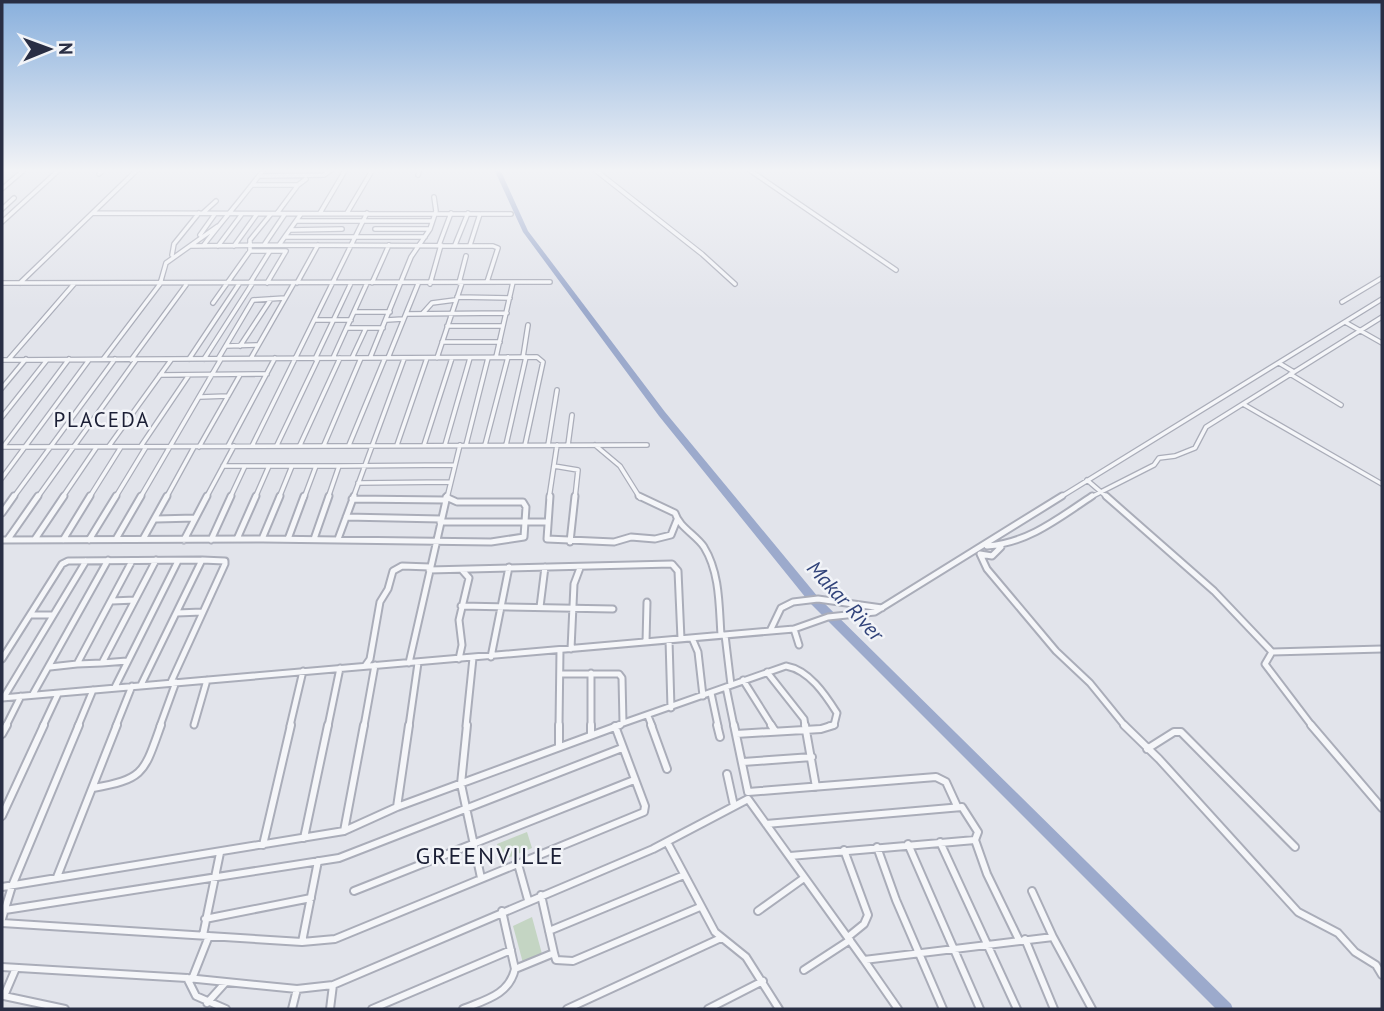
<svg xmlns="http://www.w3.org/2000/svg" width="1384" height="1011" font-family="'PT Sans',sans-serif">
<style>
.green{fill:#c4d5c3}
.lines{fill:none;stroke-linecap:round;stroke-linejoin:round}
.river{fill:#9caacc;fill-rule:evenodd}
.street-far2-casing{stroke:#aaadb9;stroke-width:6}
.street-far1-casing{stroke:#aaadb9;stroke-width:9}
.street-casing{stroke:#aaadb9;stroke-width:10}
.street-far2{stroke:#f5f6f9;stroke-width:3.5}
.street-far1{stroke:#f5f6f9;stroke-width:5}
.street{stroke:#f5f6f9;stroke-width:6}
.labels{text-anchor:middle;stroke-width:5;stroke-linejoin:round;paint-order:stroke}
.neighbourhood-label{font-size:21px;letter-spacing:2px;fill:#1b1f35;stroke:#f2f4f8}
.water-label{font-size:21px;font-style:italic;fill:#31437a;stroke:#f2f4f8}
.near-neighbourhood-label{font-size:24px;letter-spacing:2px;fill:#1b1f35;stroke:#f2f4f8}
</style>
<rect width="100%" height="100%" fill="#e2e4eb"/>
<path class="green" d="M527,832L532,848L501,861L497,844Z
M532,917L542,954L523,963L513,926Z"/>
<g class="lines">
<path class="river" d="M494,169H500L528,231L665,412L818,597L1231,1004L1233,1009H1216L810,603L659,416L523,232Z"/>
<g class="street-far2-casing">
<path id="street-far2" d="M594,169L702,254L735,284
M748,169L896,270
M99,174L104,169
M418,175L420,169
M261,176L324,175L332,169
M254,185H298
M3,188L25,169
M2,209L14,198
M204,212L216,201
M278,212L298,185L306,179
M93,213L480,214L470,245
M320,213L346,169
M347,213L373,169
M301,214L279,245L493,246L498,248L487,282
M481,214H511
M297,221H432
M2,222L60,169
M375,229H428
M290,230L342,229
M200,235L215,214
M285,237H425
M264,245L285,214
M439,245L451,213
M455,245L468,213
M191,246L279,245
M203,246C223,220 244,196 264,169
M218,246L242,214
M234,246L257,214
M250,251H269
M172,255L174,244L199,213
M2,283L550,282
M20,283L138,169
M250,283L270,251H286
M267,283L286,251
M297,283L318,245
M372,283L389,245
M459,283L466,256
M430,284L441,245
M457,297L510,298
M1342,302L1382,278
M213,303L250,251V240L271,214
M355,312H390
M423,313L432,303L455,300
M406,314L507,313
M315,320H351
M387,320L403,319
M1345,322L1382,343
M447,326H503
M347,328H383
M442,342H500
M226,346L257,345
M240,346L271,299
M496,357L513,282
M523,357L528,325
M104,358L160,284L166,263L218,226
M251,358L294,283
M333,358L367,283
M352,358L366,328
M370,358L411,257L430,229L436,211L434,197
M388,358L418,284
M437,358L462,283
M9,359L74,284
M189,359L239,284
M204,359L252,284
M218,359L253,300L285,298
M315,359L351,283
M2,360L537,357L543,362L525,445
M131,360L186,285
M1279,363L1294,372
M1290,374L1341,405
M160,375L267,374
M2,388L26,359
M200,397L228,396
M1243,404L1382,484
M2,417L47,360
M277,445L318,359
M300,445L340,358
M324,445L361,358
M349,445L385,358
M397,445L427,358
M424,445L452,358
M445,445L470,358
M466,445L488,358
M485,445L508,357
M506,445L526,357
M548,445L557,390
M568,445L572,415
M595,445L620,466L640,498
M109,446L171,360
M141,446L189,375
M228,446L275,358
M252,446L367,213
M2,447L647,445
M3,447L69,359
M199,447L240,375
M223,466H339
M554,466L578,470L575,498
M2,478L89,360
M1087,480L1108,498
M358,483L450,482
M446,497L449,498
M13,498L115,359
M37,498L136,360
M62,498L96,448
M89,498L121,447
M115,498L146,447
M140,498L221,359
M166,498L194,447
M206,498L234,446
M230,498L245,466
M255,498L269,466
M279,498L292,466
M304,498L316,466
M328,498L339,466L454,465
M353,498L404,359
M447,498L460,445
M549,498L557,445
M1059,498L1382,299
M1089,498L1154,465L1159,458L1175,456L1195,448L1206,427L1382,317"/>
</g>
<g class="street-far1-casing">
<path id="street-far1" d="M550,496L547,539L614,542L631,537L655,539L671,535L677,520
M639,496L675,513C679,527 696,535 704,547C720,573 719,606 721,635
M1106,496L1214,591L1272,652
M352,499L445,500
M2,513L14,496
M346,517L441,519
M156,519L195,518
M440,522H546
M8,539L38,496
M35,539L64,496
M116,539L141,496
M143,539L167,496
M237,539L256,496
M262,539L280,496
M288,539L304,496
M314,539L329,496
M338,539L354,496
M2,540L263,539L491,542L524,537L526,507L523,502H457L446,497
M63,540L90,496
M89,540L116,496
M184,540L207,496
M211,540L231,496
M570,542L575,496
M987,546C1028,543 1059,518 1092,496
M1001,547L992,556L980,554L987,569L1056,651L1090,683L1125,726
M429,570L672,564L678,571L681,639
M112,601L135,600
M461,606L613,609
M540,607L545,567
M177,613L202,612
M30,615H53
M794,629L799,645
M770,631L781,608L793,602L818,599L882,608
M725,635L731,685
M692,638L698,652L703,696
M669,640L671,708
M646,642L647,602
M571,649L574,584L580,568
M491,657L509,567
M2,659L62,564L68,561L202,560L141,685
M459,659L462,645L459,620L469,578L462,570
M127,661L102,663L156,560
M102,663L77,664L132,561
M409,663L447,496
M365,666L370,659L380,602L388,589L393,571L402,566L430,567
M50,667L77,664
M767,672L804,719L805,726
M591,673V726
M560,674H619L622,678L623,723
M743,680L772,726
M171,682L225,564V561L202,560
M115,687L178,561
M726,687L734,726
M711,693L718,726
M33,694L108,560
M4,697L86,561
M2,698L794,629L828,617L875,612L1062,496
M648,716L652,726
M194,725L207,680
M6,726L21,696
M43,726L58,694
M78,726L93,690
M116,726L132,686
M160,726L176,682
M290,726L303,671
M328,726L340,668
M364,726L375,665
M409,726L418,663
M466,726L473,658
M559,726L560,650
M615,726L786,666C809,670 825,694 837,713L834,725L829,726
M1312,726L1265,664L1272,652L1382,649"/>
</g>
<g class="street-casing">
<path id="street" d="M467,725L461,784L481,878
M591,725V735
M651,725L667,769
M717,725L720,737
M734,725L748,792
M771,725L775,731
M805,725L816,787
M1124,725L1159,759L1298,912L1338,933L1355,952L1376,965L1382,975
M1311,725L1382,808
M2,734L7,725
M736,734L821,729L834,725
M559,747V725
M1147,749L1174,732H1181L1295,847
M743,762L812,757
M727,774L734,806
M93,788C145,779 144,772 161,725
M748,792L936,777L946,782L957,806
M397,807L409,725
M2,816L44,725
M766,824L962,807L978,832L975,840
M344,831L364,725
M304,838L328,725
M667,842L715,932L746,957L779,1009
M940,842L1017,1009
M908,844L980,1009
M263,845L291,725
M877,847L896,900L943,1009
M844,850L868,915L864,924L848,937
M790,856L975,840L987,874L1019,940
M518,864L528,900
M57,877L117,725
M2,887L344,831L397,807L620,725
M354,891L634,780
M541,895L554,953
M5,910L339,858L622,748
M502,911L515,969
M758,911L804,878
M2,919L12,886L79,725
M205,919L311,898
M2,923L302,942L335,939L644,812L645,806L615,726
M549,931L684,875
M203,935L220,853
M1053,937L1092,1009
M1025,939L1054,1009
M302,942L318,861
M864,960L898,1009
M2,967L187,978L297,989L333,985L653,849L748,799L864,960L1053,937L1032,891
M16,968L4,996L65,1009
M804,970L850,940
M187,978L196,996L226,1009
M192,979L209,936
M207,1003L225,983
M292,1009L297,989
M330,1009L333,985
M372,1009L511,950
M463,1009C485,1000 509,995 515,969L554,953L556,960L573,961L700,907
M567,1009L721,938
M708,1009L763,981"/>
</g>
<use href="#street-far2" class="street-far2"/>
<use href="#street-far1" class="street-far1"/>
<use href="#street" class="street"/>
</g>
<linearGradient id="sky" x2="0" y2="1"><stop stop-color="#89b0dd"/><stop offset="0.55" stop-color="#f2f3f6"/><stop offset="1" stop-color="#f2f3f6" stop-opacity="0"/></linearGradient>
<rect width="1384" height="310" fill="url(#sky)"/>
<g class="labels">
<g class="neighbourhood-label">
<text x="102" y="427">PLACEDA</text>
</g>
<g class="water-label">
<text transform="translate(845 601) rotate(47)" y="7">Makar River</text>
</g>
<g class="near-neighbourhood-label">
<text x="490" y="864">GREENVILLE</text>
</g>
</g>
<rect width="1384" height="1011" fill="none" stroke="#292e44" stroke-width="7"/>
<g transform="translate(49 49) rotate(89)" stroke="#f2f4f8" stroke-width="5" paint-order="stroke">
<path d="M0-5L12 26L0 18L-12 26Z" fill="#292e44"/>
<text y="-10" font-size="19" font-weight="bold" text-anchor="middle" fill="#292e44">N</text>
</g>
</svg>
